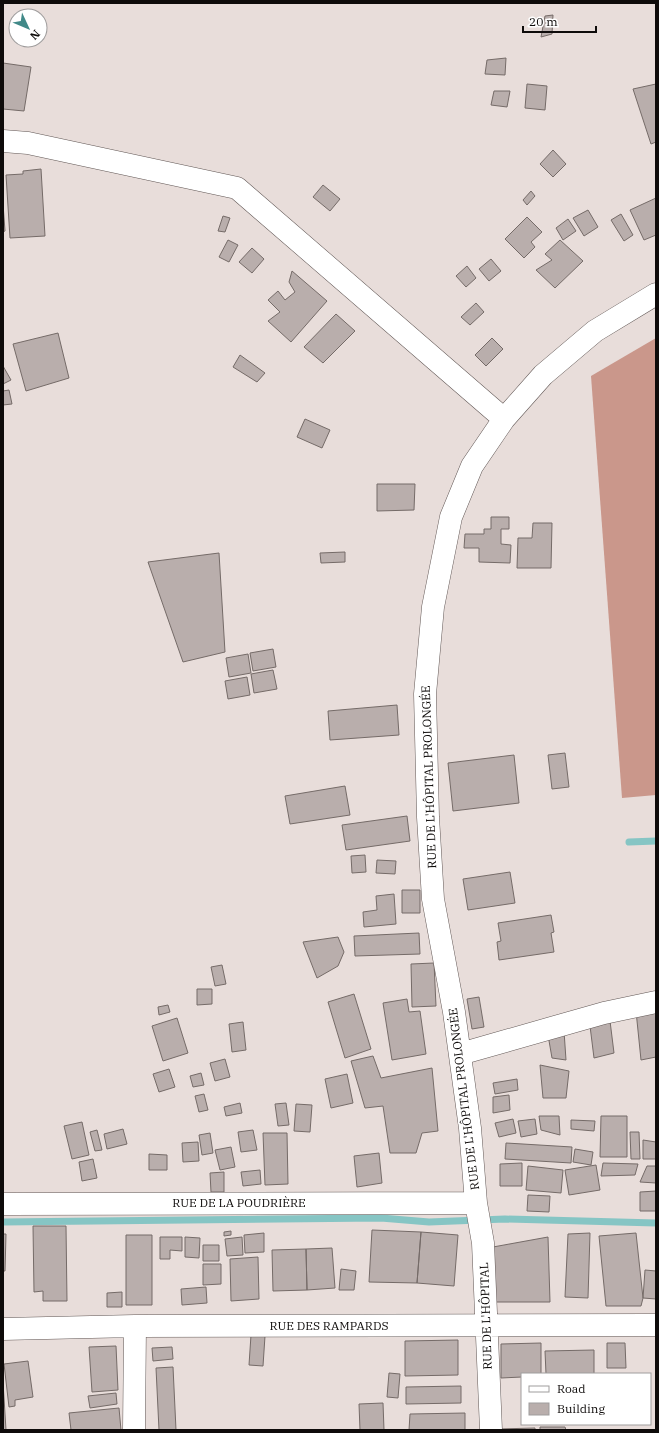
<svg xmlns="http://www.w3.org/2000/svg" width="659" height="1433" font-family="'IBM Plex Serif',serif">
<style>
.forest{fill:#ca978b}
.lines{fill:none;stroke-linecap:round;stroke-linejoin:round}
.stream{stroke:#86c5c4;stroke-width:7}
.building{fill:#b9aeac;stroke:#756b68}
.street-casing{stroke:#625856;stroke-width:23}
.street{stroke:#fff;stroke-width:22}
.labels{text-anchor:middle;stroke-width:3;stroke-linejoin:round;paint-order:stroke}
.street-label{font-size:12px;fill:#0e0b0a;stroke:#fff}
</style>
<rect width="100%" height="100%" fill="#e8ddda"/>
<path class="forest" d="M656,338V795L622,798L591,376Z"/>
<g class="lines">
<path class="stream" d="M629,842L656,841
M3,1222L381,1218L429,1222L505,1219L656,1223"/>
</g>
<path class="building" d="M553,15L552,34L541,37L545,16Z
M506,58L505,75L485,74L487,60Z
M3,63L31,67L24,111L3,109Z
M527,84L547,86L545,110L525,108Z
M656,84V142L651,144L633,89Z
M494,91H510L507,107L491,105Z
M553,150L566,164L553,177L540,164Z
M41,169L45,236L10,238L6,175L23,174V171Z
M323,185L340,199L330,211L313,197Z
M531,191L535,196L527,205L523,200Z
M656,198V235L644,240L630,210Z
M3,204L5,231L3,232Z
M588,210L598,227L584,236L573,218Z
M621,214L633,235L624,241L611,220Z
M223,216L230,218L225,232L218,231Z
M527,217L542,232L531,242L535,247L524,258L505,239Z
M568,219L576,231L563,240L556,228Z
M228,240L238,245L229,262L219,257Z
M560,240L583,261L555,288L536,270L552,260L545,254Z
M252,248L264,259L252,273L239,262Z
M491,259L501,271L489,281L479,269Z
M467,266L476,278L466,287L456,276Z
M292,271L327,301L291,342L268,321L280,312L268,300L278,291L285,300L295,292L289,282Z
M476,303L484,312L470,325L461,317Z
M336,314L355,331L323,363L304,347Z
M58,333L69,378L26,391L13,344Z
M492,338L503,349L486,366L475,355Z
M240,355L265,373L257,382L233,367Z
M3,366L11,380L3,384Z
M9,390L12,404L3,405V391Z
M305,419L330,430L322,448L297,437Z
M377,484H415L414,510L377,511Z
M491,517H509V529H501V544L511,545L510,563L479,562V548H464L465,534H484V529H491Z
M533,523H552L551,568H517L518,538H532Z
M345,552V562L321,563L320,553Z
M219,553L225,652L183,662L148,562Z
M273,649L276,667L253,671L250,653Z
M248,654L251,673L229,677L226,658Z
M273,670L277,689L254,693L251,674Z
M247,677L250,695L228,699L225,681Z
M397,705L399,735L330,740L328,711Z
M565,753L569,787L552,789L548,755Z
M514,755L519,803L453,811L448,763Z
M345,786L350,815L290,824L285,796Z
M407,816L410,841L346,850L342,825Z
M365,855L366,872L352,873L351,856Z
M377,860L396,861L395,874L376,873Z
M510,872L515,903L468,910L463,879Z
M402,890H420V913H402Z
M394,894L396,924L364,927L363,912L377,910L376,896Z
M551,915L554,932L551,933L554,952L499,960L497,942L501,941L498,923Z
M419,933L420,954L355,956L354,936Z
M338,937L344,952L338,966L317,978L303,942Z
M434,963L436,1006L412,1007L411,964Z
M222,965L226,984L215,986L211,967Z
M197,989H212V1004L197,1005Z
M354,994L371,1049L345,1058L328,1002Z
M479,997L484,1027L472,1029L467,999Z
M407,999L409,1012L420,1011L426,1054L392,1060L383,1003Z
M168,1005L170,1012L159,1015L158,1007Z
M656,1008V1057L641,1060L636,1011Z
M609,1013L614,1053L594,1058L589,1018Z
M177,1018L188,1053L163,1061L152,1026Z
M243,1022L246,1050L232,1052L229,1024Z
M564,1031L566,1060L552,1058L548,1035Z
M373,1056L381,1078L432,1068L438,1131L422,1133L416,1153H390L383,1106L365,1108L351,1061Z
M225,1059L230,1077L215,1081L210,1063Z
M540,1065L569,1071L566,1098H543Z
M169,1069L175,1087L159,1092L153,1074Z
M201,1073L204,1085L193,1087L190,1076Z
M347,1074L353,1103L331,1108L325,1079Z
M517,1079L518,1090L495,1094L493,1083Z
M204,1094L208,1110L199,1112L195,1096Z
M509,1095L510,1110L493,1113V1097Z
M240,1103L242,1113L226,1116L224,1107Z
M286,1103L289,1125L278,1126L275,1104Z
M296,1104L312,1105L310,1132L294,1131Z
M539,1116H559L560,1135L541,1130Z
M601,1116H627V1157H600Z
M513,1119L516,1133L499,1137L495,1123Z
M535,1119L537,1134L521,1137L518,1121Z
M571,1120L595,1121L594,1131L571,1129Z
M82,1122L89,1155L72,1159L64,1126Z
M123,1129L127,1144L107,1149L104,1134Z
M97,1130L102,1150L95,1151L90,1132Z
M253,1130L257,1150L241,1152L238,1132Z
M630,1132H639L640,1159H631Z
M210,1133L213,1153L202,1155L199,1135Z
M263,1133H287L288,1184L265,1185Z
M643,1140L656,1142V1159H643Z
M198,1142L199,1161L183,1162L182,1143Z
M506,1143L572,1147L571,1163L505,1159Z
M231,1147L235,1167L220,1170L215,1150Z
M575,1149L593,1152L591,1165L573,1162Z
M379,1153L382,1183L357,1187L354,1156Z
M149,1154L167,1155V1170H149Z
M93,1159L97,1178L82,1181L79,1162Z
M522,1163V1186H500V1164Z
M603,1163L638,1164L635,1175L601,1176Z
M596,1165L600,1190L569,1195L565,1170Z
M528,1166L563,1170L561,1193L526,1190Z
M647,1166H656V1183L640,1182Z
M260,1170L261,1184L243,1186L241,1172Z
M224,1172V1192H211L210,1173Z
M656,1191V1211H640V1192Z
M528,1195L550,1196L549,1212L527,1211Z
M33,1226H66L67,1301H43V1291L34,1292Z
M372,1230L421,1232L417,1283L369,1282Z
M231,1231V1235L224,1236V1232Z
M421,1232L458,1235L454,1286L417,1283Z
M264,1233V1252L245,1253L244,1235Z
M590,1233L588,1298L565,1297L568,1234Z
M636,1233L643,1298L641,1306H606L599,1236Z
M3,1234H6L5,1271H3Z
M126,1235H152V1305H126Z
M160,1237H182V1251L170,1250V1259H160Z
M185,1237L200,1238L199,1258L185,1257Z
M242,1237L243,1255L227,1256L225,1239Z
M548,1237L550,1302H494L493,1247Z
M203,1245H219V1261H203Z
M332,1248L335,1288L307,1290L306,1249Z
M306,1249L307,1290L273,1291L272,1250Z
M258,1257L259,1299L231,1301L230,1259Z
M203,1264H221V1284L203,1285Z
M341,1269L356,1271L354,1290H339Z
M645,1270L656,1271V1299L643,1298Z
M206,1287L207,1303L182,1305L181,1289Z
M122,1292V1307H107V1293Z
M251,1335L265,1336L263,1366L249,1365Z
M458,1340V1375L405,1376V1341Z
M541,1343V1374H522V1377L501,1378V1344Z
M607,1343H625L626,1368H607Z
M116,1346L118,1390L92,1392L89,1347Z
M172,1347L173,1359L153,1361L152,1348Z
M594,1350V1374H546L545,1351Z
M28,1361L33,1397L15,1400V1406L9,1407L4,1364Z
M173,1367L176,1430H159L156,1368Z
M389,1373L400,1374L398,1398L387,1397Z
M3,1382L6,1430H3Z
M461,1386V1403L406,1404V1387Z
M116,1393L117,1404L90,1408L88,1396Z
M383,1403L384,1430H360L359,1404Z
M119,1408L121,1430H71L69,1413Z
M465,1413V1430H409L410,1414Z
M540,1427H565L566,1430H540Z
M535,1428V1430H499V1429Z"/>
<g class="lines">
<g class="street-casing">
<path id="street" d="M3,141L28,143L237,188L504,419
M460,1054L604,1013L656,1002
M3,1204L476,1203
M3,1329L135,1326L656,1325
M134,1430L135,1326
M491,1430L483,1243L476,1203L470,1128L454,1012L433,899L428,817L425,694L433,607L451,517L472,466L504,419L543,375L595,331L656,294"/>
</g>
<use href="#street" class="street"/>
</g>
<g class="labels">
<g class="street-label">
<text transform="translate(429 777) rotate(-92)" y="4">RUE DE L'HÔPITAL PROLONGÉE</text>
<text transform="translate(464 1099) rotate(-97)" y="4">RUE DE L'HÔPITAL PROLONGÉE</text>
<text x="239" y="1207">RUE DE LA POUDRIÈRE</text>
<text transform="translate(486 1316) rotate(-92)" y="4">RUE DE L'HÔPITAL</text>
<text x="329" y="1330">RUE DES RAMPARDS</text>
</g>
</g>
<rect width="659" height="1433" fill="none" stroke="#0e0b0a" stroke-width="8"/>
<rect x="521" y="1373" width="130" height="52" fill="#ffffff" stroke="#9f9d9d"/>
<rect x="529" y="1386" width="20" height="6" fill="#ffffff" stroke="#9f9d9d"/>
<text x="557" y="1393" font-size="12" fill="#0e0b0a">Road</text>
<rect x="529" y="1403" width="20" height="12" fill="#b9aeac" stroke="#9f9d9d"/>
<text x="557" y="1413" font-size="12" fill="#0e0b0a">Building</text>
<g transform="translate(28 28) rotate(134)"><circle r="19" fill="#ffffff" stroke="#9f9d9d"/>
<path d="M0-3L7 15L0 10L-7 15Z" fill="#418988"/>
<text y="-6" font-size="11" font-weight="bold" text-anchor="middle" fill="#0e0b0a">N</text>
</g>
<path d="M523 26v6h73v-6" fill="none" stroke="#0e0b0a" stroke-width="2"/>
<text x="529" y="26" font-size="12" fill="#0e0b0a" stroke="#ffffff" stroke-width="3" paint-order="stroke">20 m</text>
</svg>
